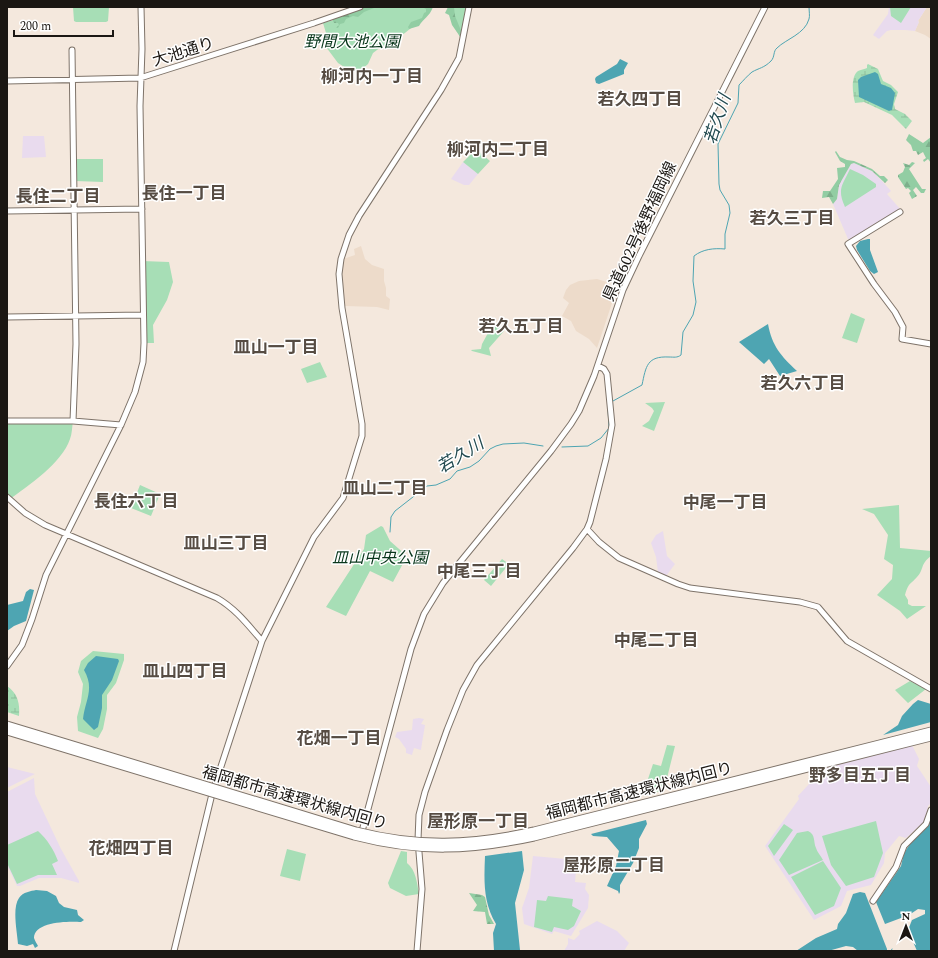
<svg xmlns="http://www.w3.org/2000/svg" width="938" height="958" font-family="Spectral,'Noto Sans JP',serif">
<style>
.built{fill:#eddbca}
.education{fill:#e9dbee}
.green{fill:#a7deb6}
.forest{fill:url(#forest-firs)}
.wetland{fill:url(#wetland-marsh)}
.water{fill:#4ea5b2}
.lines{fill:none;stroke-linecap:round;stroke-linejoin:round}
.stream{stroke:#4ea5b2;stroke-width:1}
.secondary-casing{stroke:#7e7369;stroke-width:7}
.secondary{stroke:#fff;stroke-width:5}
.highway-bridge-casing{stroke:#7e7369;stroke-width:9;stroke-linecap:butt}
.highway-bridge{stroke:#fff;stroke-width:7}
.labels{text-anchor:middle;stroke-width:3;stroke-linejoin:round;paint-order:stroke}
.park-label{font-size:16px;font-style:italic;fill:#09371c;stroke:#fff}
.street-label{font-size:16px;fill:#1b1713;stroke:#fff}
.neighbourhood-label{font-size:17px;font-weight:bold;fill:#564c43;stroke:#fff}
.water-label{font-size:17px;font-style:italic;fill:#224a50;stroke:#fff}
</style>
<defs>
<pattern id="forest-firs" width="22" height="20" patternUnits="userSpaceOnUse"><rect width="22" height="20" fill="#92cda3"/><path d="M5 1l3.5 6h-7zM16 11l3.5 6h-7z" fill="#7daf8b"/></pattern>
<pattern id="wetland-marsh" width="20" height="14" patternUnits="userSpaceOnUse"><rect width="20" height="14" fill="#a7deb6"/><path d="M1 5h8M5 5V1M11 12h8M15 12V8" fill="none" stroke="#8fbe9c"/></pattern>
</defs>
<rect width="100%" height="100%" fill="#f4e8dd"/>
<path class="built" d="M927,7H931V39L925,35L915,31L919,22L918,21Z
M361,246L365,259L372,265L384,269V281L386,288V296L390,299L389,310L377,307L345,306L342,280L343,257L346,258L355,255L354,249Z
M597,279L607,282L605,293L614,297L597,348L589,339L576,331L571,321L562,316L569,303L563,298L566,290L570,285L579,281Z"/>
<path class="education" d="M889,7H927L918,21L919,22L915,31L905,30H891L887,31L879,39L873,35L888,14Z
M23,136H44L46,157L22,158Z
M463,162L478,174L469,185H464L451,179Z
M854,163L872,171L882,181L891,191L887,194L901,210L850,240L848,239L833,204L837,199L839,185L851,164Z
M663,531L667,556L675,564L666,576L658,572L656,557L651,543L656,535Z
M419,718L424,719L421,724L425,725L422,743L421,750L414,748L412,755L406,753V749L399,739L395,737L397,732L412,730L413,719Z
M912,745L919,759L917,766L931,787V803L928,806L925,821L906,838L899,836L885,853L884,863L871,885L847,891L841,906L814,920L765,846L799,799L798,796L820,772L829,767Z
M7,767L35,774L7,788Z
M34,778L35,794L61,849L79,881V883L61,878H39L20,886H17L7,865V792Z
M533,856L577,860L575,882L586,883L585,889L589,895L588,908L571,936L554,931L552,934L524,924L522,908L529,888Z
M597,921L617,931L629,943L624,951H564L568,944V938L574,940L580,934L579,931Z"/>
<path class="green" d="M73,7H109L108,21L106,22H76L74,21Z
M368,7H431L430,13L391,44L381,47L373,53L368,64L361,70L355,72L349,70L338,63L326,47V33L323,23L338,19Z
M449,7H466L461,39L451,18Z
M890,7H911L901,23L891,16Z
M476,149L490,161L478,174L463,162Z
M76,159H103V182L75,181Z
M850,169L863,175L876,184V187L845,207C837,189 842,186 850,169Z
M142,261L169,262L173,282L167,300L153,325L154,343H144Z
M851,313L865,319L857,343L842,338Z
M494,322L504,331L489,348L491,356L472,351L471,350L481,349L482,344Z
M320,362L327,377L307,383L301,369Z
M665,402L654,431L642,426L649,421L654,411L652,408L645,403Z
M7,421H73C72,427 72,434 70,439C62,463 29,485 9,500L7,497Z
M140,485L160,494L151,516L131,508Z
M899,505L900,548L931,551V556C920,564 924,570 917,577C909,586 909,582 905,595L908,600V604L912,606H926L907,619L900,611L877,595L892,579L893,565L884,559L888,535L874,514L862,509Z
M381,526L383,527L390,541L407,556L393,582L370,571L346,616L326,607L364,549L366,535Z
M502,559L509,564L491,586L484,580Z
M93,651L124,654V660L116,683L107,695V709L103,729L98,738L78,731L77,717L81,702L83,684L78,672L81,661Z
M910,681L926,689L908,703L895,690Z
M667,745L675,746L664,790L653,793L645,788L653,764L661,766Z
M876,821L883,853L874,877L846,886L831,865L822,836Z
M784,824L793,830L774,856L768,846Z
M38,831C47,839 54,850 58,861L52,864L57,875H38L17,884L7,863V845Z
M808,831C816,835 813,841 816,848C817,852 821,856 823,860L789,875L779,860L797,833Z
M287,849L306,854L300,881L280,876Z
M401,851L407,852V863C416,870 417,883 419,894L406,896L390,888L388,883Z
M823,861L841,888L834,906L815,915L791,877Z
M548,896L573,899L572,906L581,911L574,926L568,930L554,927L552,932L534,927L537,900L546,901Z"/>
<path class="forest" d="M362,7L374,8L364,12L358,17L353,16L346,19L344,23L340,24L338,28H336L339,25L338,23H334L332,19L354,11L356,12Z
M422,7H433C430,16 423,19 419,26L409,29L408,27L411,22L422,18L424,13L426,12V9Z
M448,7H454L455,16L462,33L461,38L452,25L449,15L445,13Z
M909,134L923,143L931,137V163L928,159L924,162L923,160L926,158L923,152L918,155L916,151H913L911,145L906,140Z
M836,151L840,157L847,160L854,161L872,169L880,176H884L888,180L885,183L872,171L854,163L851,164L839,185L837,199L833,204L829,197L822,198L823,191H830L838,179L837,168L845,167V164L840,161L835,152Z
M912,162L915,163L909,169L922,189H926L924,193H921L916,187L913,190L917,196L912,199L909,193L911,191L908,188L906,189L898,177V175L903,172L905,167L903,163L909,165Z
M469,893L482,895L485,897L489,915L494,924H487L485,912L473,911L477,905Z"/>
<path class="wetland" d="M868,64L878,69L883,81L891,85L898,92L894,104L895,109L905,114L912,121L906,129L892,115L864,102L855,103C853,95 850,77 858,71C860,70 865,69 867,68V65Z
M7,686C18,694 20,703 19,716L7,712Z"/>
<path class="water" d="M620,59L628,63L624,70V74L599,84L596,83L595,79L596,77L617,64Z
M875,72L878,74L881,84L891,88L895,93L892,110L889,111L859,97L858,80L861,77Z
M868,239H870V250L878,272L874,274L870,271L857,250L856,246L860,241Z
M768,324C772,346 781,356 797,371L780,376L769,359L764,364L739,342Z
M30,589L34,590L26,621L14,626L7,631V605L23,601L26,592Z
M96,656L118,659L119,661L112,680L102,695V708L98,727L94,730L83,719C85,700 95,689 84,670L88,663Z
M918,700L931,704V722L883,735L898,725L902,716L913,704Z
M931,819V951H917L908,930L912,920L925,914V910L918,909L909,915L885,924L876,902L901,866L904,853L910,844L925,829Z
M646,820L647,824L639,839V848L633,863L620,885V892L619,894L618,891L607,886L616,866L619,851L607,837L593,836L591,834Z
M522,851L524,870L515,903L520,950V951H494L493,933L496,924C483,902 484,881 485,856Z
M36,890L47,891L56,896L59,903L64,907L77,910L78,915L84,920L81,922C70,921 34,921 34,938C35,941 37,944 38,946L35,948L33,944L27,946L18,944C17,931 12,908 19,898C23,892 31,891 36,890Z
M860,892L865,893L887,949V951H858L853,947L846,946L828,951H796L816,938L837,929L838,924L846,913L853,894Z"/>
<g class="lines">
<path class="stream" d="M613,401L642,385C646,366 647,356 669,357C674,357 677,358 681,355L683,332L693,315L696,302L693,281L694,256C703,249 714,248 725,249V234L730,213L729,205L720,190L719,184L718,144L738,103L739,85C743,81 747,76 752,72C759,68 764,68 771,61C775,57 773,51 777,48C786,39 805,34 809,19C810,16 809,11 809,7
M562,447L588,446L601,438L609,428L608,408
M390,532L391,517L395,511L427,486L436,485L450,479L457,471L470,467L479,461L490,449L496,446L503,444L524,443L543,446
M891,951L892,949"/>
<g class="secondary-casing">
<path id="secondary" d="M72,50L76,344L73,421
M7,81L140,78L314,23L360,7
M7,211L142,209
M900,212L848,244L874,284L895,312L903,327L902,339L931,344
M7,317L143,315
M7,421H73L121,425
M7,497L25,513L45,525L217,598C236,609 248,625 262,641
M587,529L599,542L619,558L678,584L690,588L800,602L818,607L847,641L931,689
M7,666L22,645L32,619L46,575L121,425L135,392L143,362L144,343L140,106L142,49L141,7
M361,835L411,649L424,614L443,583L551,451L571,424L579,411L594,376L623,290L639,256L765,7
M873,901L896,867L904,846L926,824L931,810
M174,951L212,794L262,641L314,537L343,498L362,436V424L342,308L339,274L341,259L349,235L359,216L441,90L459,58L469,7
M417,951L422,889L418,840L419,815L425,792L447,730L463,690L477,665L573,548L587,529L590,522L606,459L612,425L607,374L604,369L598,366"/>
</g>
<use href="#secondary" class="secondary"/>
<g class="highway-bridge-casing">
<path id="highway-bridge" d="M7,725L356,831C419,847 470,845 534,831L931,731
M7,731L354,836C420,853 469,851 534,837L931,737"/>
</g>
<use href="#highway-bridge" class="highway-bridge"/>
</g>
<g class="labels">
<g class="park-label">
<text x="352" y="47">野間大池公園</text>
<text x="380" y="563">皿山中央公園</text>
</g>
<g class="street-label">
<text transform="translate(183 51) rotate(-17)" y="6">大池通り</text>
<text transform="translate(639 231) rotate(-65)" y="6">県道602号後野福岡線</text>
<text transform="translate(639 790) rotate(-14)" y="6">福岡都市高速環状線内回り</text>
<text transform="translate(295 797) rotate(16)" y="6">福岡都市高速環状線内回り</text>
</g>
<g class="neighbourhood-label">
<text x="372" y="82">柳河内一丁目</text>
<text x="640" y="105">若久四丁目</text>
<text x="498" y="155">柳河内二丁目</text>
<text x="184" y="199">長住一丁目</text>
<text x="58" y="202">長住二丁目</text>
<text x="792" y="224">若久三丁目</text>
<text x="521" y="332">若久五丁目</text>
<text x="276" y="353">皿山一丁目</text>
<text x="803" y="389">若久六丁目</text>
<text x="385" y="494">皿山二丁目</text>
<text x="136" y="507">長住六丁目</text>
<text x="725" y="508">中尾一丁目</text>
<text x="226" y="549">皿山三丁目</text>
<text x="479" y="577">中尾三丁目</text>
<text x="656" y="646">中尾二丁目</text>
<text x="185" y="677">皿山四丁目</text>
<text x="339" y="744">花畑一丁目</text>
<text x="860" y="781">野多目五丁目</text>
<text x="478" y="827">屋形原一丁目</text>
<text x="131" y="854">花畑四丁目</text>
<text x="614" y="871">屋形原二丁目</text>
</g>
<g class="water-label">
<text transform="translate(717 119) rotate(-72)" y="6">若久川</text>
<text transform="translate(460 455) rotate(-32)" y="6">若久川</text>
</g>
</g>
<rect width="938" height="958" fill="none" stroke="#1b1713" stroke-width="16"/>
<g transform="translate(906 926)" stroke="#ffffff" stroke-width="3" paint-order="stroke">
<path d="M0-3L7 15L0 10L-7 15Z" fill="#1b1713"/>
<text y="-6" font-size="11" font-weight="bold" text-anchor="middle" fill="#1b1713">N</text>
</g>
<path d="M14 30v6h99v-6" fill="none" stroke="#1b1713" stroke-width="2"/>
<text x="20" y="30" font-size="12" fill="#1b1713" stroke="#ffffff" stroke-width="3" paint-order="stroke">200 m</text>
</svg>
